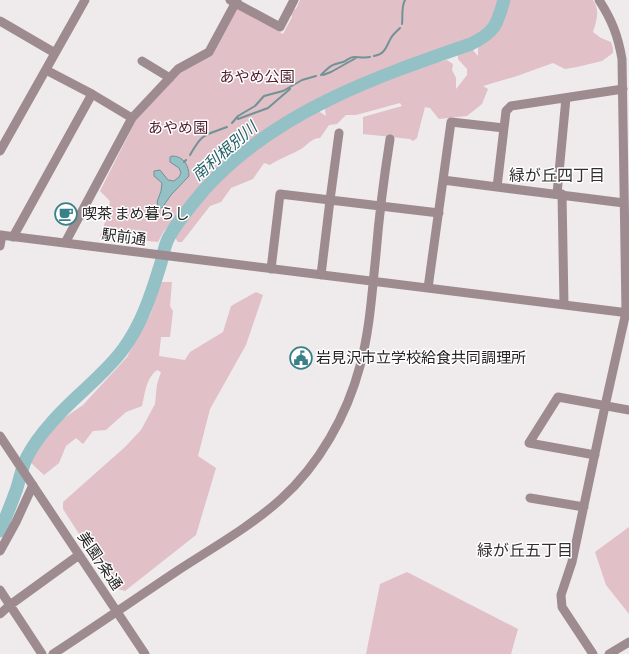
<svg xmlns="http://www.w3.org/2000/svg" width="629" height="654" font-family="'Alegreya Sans','Noto Sans JP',sans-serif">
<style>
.green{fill:#e1c0c7;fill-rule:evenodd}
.water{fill:#93c1c5;stroke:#729295}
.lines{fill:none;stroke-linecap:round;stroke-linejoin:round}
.stream{stroke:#729295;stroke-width:2}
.river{stroke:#93c1c5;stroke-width:13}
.minor{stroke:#9d8b8f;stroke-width:9}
.labels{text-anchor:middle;stroke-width:3;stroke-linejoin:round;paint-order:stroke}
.park-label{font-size:15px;fill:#4e1b2b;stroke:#fff}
.poi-label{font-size:15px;fill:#252324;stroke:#fff;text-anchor:start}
.street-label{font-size:15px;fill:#252324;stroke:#fff}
.water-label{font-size:16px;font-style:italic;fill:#226166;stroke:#fff}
.neighbourhood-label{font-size:16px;fill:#332f30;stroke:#fff}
</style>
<rect width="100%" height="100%" fill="#efeaeb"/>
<path class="green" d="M300,0H499L494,18L487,30L474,40L451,51L410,62L376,73L334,91L362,81L380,84L418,66L447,60L453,64L452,70L456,78V89L467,75V69L458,59V52L472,49L478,56V48L481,42L491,37L503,21L508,0H593C600,11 597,19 593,32L601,38L611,42L613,48V53L602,61L577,67L565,69L553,63L517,76L483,86L488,89L482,104L467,116L439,119L430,108L425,107L417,138L413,141L410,139L363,134V117L402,106L400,103L356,115H346L337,124L329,125L320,138C311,138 308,145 301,149C291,155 280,158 270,165L264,163L253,179L231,188L221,202L210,206L182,242H178L173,235L186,208L223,163L164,231L158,242L100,236L108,214L110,201L100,191L136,120L179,71L211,53L237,8L283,34L292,17L291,14L293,9H296ZM330,92C324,101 324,105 326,116L320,112L307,107L285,119L303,106Z
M161,282H172L170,306L173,311L170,337H161L159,356L185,360L190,352L223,332L231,306L256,292L263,295L246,345L210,409L198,456L216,468L196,535L125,591L114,588L63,509V502L125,447L141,430L155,404L157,384L161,372L157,370C146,378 145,393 142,406L126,412L106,430L93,431L83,444L76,438L66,446L59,463L44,475L30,462L54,425L83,405L127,357L151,313Z
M629,527V614L606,585L595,552Z
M407,572L518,629L511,654H366L380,584Z"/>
<path class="water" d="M172,156C184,156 189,166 189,176L171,195L162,208H159L157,202L161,191L162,183L154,176V171L160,170L168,180L174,181L179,177L181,173L179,168L170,162V157Z"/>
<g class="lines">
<path class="stream" d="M402,24C403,16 401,7 405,0
M374,56C386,54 386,46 391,38C393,34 397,31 400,28
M321,75C330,66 330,65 343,62C347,61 349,57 354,57C359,57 365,58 370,57
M323,75L331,72L356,58
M238,119L268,108L290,89
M232,123L238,116L255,106L264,96L283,91L302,80L316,76
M190,155C203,132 204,136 227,127
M184,162L186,160"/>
<path class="river" d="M0,531C6,517 12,502 17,488C20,478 22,467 27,457C33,445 43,432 52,422C74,396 104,376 124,348C142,323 151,295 160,266C163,257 164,247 168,239C176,223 193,203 204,190C274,112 375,77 471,44C495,32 497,25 504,0"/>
<path class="minor" d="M230,0L280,27L294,0
M0,21L55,53
M142,61L170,78
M46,70L92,94L132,118
M623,89L511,106L506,111L497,187L624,203
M0,151L85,0
M443,180L451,122L504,128
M557,194L566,98
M562,194L564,305
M0,235L629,313
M13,237L92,94
M65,243L132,118L178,69L209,52L237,0
M0,246L2,235
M271,269L280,194L439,213
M321,275L330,200L339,133
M428,288L443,180L497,187
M0,436L145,654
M595,455L529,443L558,397L629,410
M530,498L584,507
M0,551L16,522L33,485
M0,590L42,654
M0,614L10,605L79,555
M53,654C96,626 138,597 180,569C214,547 251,526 281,499C319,465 347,415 360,366C370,330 372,291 376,254C379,216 384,177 390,139
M593,654L562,607L561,595L572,562L605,406L626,312L622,59C618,36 612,20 599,0
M609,654L629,642"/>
</g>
<defs>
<g id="cafe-ring" transform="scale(1.15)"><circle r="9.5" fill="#fff" stroke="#398188" stroke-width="1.5"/><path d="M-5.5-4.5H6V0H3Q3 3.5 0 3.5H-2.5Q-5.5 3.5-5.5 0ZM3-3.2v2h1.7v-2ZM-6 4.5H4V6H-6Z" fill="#398188"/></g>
<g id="civic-ring" transform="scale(1.15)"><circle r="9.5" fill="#fff" stroke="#398188" stroke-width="1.5"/><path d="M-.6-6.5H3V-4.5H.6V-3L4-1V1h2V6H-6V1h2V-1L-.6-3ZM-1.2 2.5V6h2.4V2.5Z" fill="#398188"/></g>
</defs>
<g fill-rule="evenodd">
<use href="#cafe-ring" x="66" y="214"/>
<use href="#civic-ring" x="301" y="358"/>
</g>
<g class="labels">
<g class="park-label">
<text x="257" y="82">あやめ公園</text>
<text x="178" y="133">あやめ園</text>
</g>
<g class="poi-label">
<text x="82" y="219">喫茶 まめ暮らし</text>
<text x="316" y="363">岩見沢市立学校給食共同調理所</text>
</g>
<g class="street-label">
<text transform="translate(124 237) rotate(7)" y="5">駅前通</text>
<text transform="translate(100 561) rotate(56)" y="5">美園7条通</text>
</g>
<g class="water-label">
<text transform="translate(224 151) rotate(-41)" y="6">南利根別川</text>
</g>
<g class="neighbourhood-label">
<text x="557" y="181">緑が丘四丁目</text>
<text x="525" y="556">緑が丘五丁目</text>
</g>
</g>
</svg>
